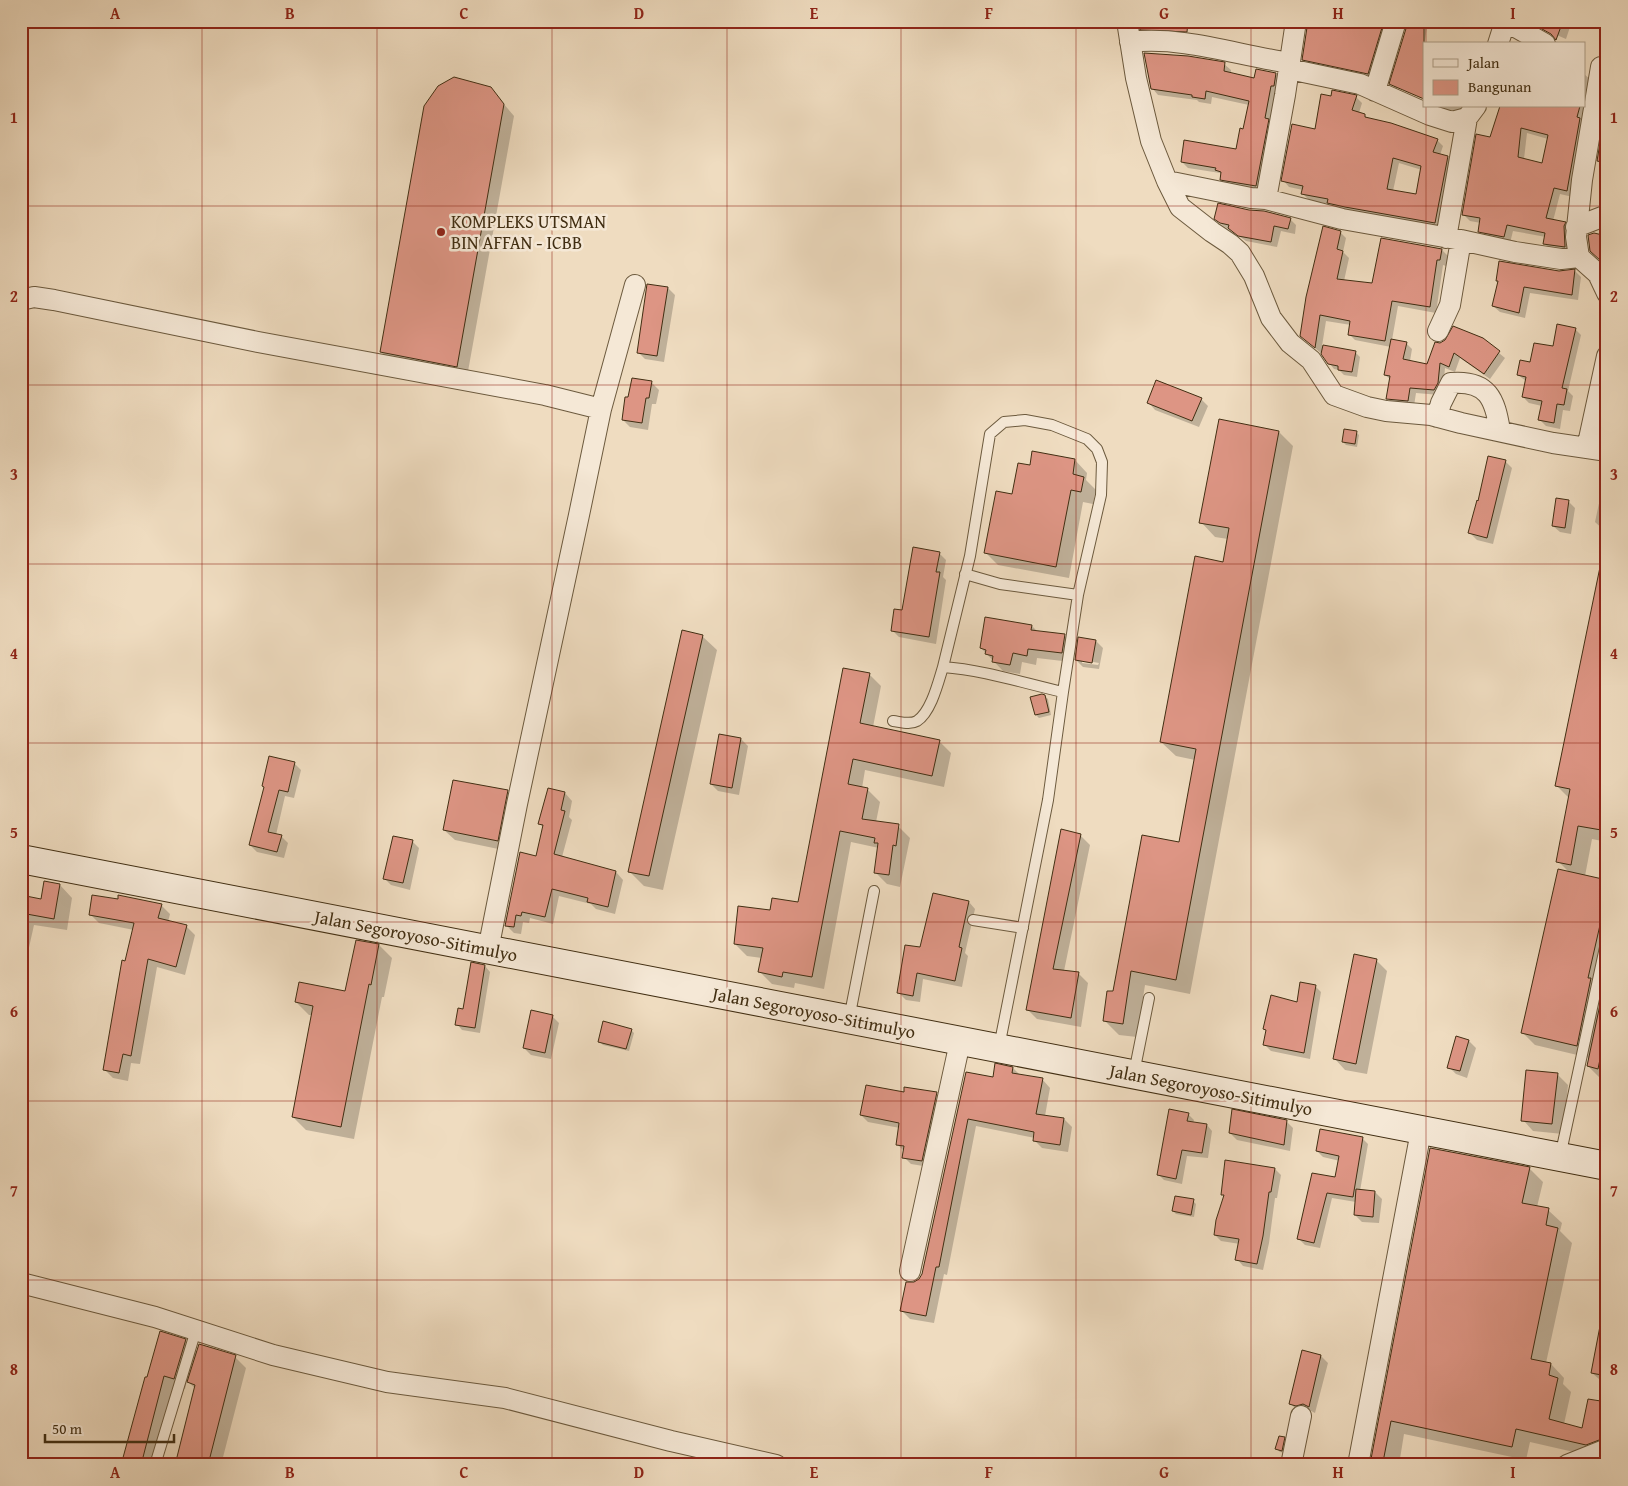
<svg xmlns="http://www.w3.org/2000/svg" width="1628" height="1486" font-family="'Gentium Book Plus',serif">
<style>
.shadow{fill:#0003;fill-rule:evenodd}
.building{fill:#dd9584;stroke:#412e12;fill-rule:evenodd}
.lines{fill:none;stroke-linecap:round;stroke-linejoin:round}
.service-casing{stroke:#6c5a3e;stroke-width:12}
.minor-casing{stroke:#6c5a3e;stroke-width:22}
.secondary-casing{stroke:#412e12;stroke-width:30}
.service{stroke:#f5e8d6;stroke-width:10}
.minor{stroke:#f5e8d6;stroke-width:20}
.secondary{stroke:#f5e8d6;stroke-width:28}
.grid{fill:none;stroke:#8f2418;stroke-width:1;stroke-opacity:0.55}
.poi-dot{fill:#8f2418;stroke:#f5e8d6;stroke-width:2}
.labels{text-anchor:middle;stroke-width:5;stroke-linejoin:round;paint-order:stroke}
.poi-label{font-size:18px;fill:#412e12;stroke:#f5e8d6;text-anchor:start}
.street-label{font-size:18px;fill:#412e12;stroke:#f5e8d6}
.neatline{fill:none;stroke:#8f2418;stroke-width:2}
.grid-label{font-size:16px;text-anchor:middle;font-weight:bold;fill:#8f2418}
</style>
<rect width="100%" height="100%" fill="#efdcc0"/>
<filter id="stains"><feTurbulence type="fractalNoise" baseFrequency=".004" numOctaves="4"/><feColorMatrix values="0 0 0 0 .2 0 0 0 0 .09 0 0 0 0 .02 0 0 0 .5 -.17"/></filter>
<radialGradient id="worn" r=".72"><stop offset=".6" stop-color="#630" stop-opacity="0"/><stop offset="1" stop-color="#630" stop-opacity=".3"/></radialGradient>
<path class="shadow" d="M1183,21L1180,36L1148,35L1141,29Z
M1309,21H1391L1373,79L1309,65L1304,59Z
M1409,21H1428L1423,52L1424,53V98L1397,86V89L1424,101V102L1398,90L1391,84Z
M1547,21H1572L1566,39L1552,33Z
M1224,64L1231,70V74L1255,80L1276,74L1282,80L1262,192L1227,185L1221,179L1222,175L1220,173L1188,168L1182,162L1237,150L1244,130L1249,105L1212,97L1211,104L1199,102L1197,100L1158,95L1152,88Z
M1584,74L1592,81L1573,197L1560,194L1553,221L1565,223L1571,229V252L1551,250L1545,244L1546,237L1513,231L1510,243L1485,237L1479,231L1481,223L1470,221L1463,214L1491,139L1500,108L1499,106H1584ZM1527,133L1548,139L1543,165L1524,159Z
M490,88L514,116L467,377L392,363L381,352Z
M1356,97L1362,103L1359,113L1365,116L1369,120L1437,140L1443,146L1440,155L1448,157L1454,164L1441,229L1334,209L1329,204L1309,200L1303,194V190L1289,187L1283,180L1316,130L1332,98ZM1399,163L1422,170L1417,195L1393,191Z
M1433,106L1439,108L1440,106H1463L1461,115Z
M1607,126V168L1598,161Z
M1216,218L1290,219L1296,225L1295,234L1281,231L1277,247L1246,241L1222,225Z
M1340,232L1346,238L1343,252L1349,258L1344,281L1373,285L1382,239L1442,250L1448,256L1446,266L1443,265L1436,313L1398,306L1392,340L1406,343L1412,349L1410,361L1428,365L1482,339L1505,358L1490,379L1460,358L1455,372L1445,368L1443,389L1440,395L1416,393L1414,406L1393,404L1388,398L1391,380L1385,375L1391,347L1355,340L1349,334L1351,325L1326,321L1322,346L1355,352L1360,357L1357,377L1344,375L1339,370L1334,369L1322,354L1308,342Z
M1575,271L1581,277L1578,300L1530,293L1525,318L1500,312L1493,306L1499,282L1497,280Z
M668,288L675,295L664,362L645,359L638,352Z
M1575,329L1581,335L1568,391L1573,396L1570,411L1563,410L1560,429L1546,426L1540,420L1542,406L1529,403L1523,397L1526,381L1518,375L1554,348Z
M633,379L652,383L659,390L656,404H652L648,430L630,427L623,420Z
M1201,399L1208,406L1199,427L1155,410L1149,403Z
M1279,432L1293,446L1190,994L1145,985L1137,1037L1119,1035L1104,1020L1114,993L1180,843L1195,760L1176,756L1161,742L1224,563L1228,539L1215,537L1201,522Z
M1356,432L1359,435L1357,447L1346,445L1343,442Z
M1034,452L1075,460L1087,473L1086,480L1096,490L1093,504L1083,502L1069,578L998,565L985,552L1031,467Z
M1505,461L1512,468L1493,544L1477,540L1470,533L1479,502Z
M1601,494L1607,495V533L1595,522Z
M1568,501L1575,508L1571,534L1560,532L1553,526Z
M1607,542V842L1592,839L1585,876L1607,881V1080L1601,1079L1588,1066L1590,1058L1535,1045L1522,1032L1569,872L1558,861L1569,798L1557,786Z
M939,553L946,560L943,577L946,580L936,644L899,637L892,630Z
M21,593L24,596L21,608Z
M1032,626L1038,632L1064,635L1074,645L1071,662L1037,658L1036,665L1022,662L1020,674L1003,671L981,648Z
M702,636L717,650L663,890L644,886L629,871Z
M1096,641L1103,648L1099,669L1083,667L1076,660ZM1082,660L1099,663L1098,665L1082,663Z
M869,674L881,686L873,727L939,741L951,753L944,787L865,770L862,788L868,790L880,802L876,822L898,826L910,838L900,887L887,884L875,872L879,848L851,842L824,989L795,983L794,988L772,984L760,972L762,958L747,956L735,944L771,912L799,904Z
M1044,696L1048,699L1051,715L1039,718L1036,715L1032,698Z
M741,739L748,746L739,795L718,791L711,784Z
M294,763L301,770L294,798L285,796L276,835L281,836L288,843L284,858L257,852L250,845L265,787Z
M507,792L518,802L508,851L455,840L444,830Z
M565,793L572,801L569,817L572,820L562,857L616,872L623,880L615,914L596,909L591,904L559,896L553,924L530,918L529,923L523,922L521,934L514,933L506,925L537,857L544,828L540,824Z
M1080,835L1090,845L1064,971L1078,973L1088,983L1081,1027L1037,1019L1027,1009Z
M412,841L419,848L410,890L391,885L384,878Z
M45,883L60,885L72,898L67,930L34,925L28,952L21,951V896L42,901Z
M969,902L975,909L965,953L968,956L962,987L923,979L920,1002L906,1000L899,993Z
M161,905L170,914L168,922L186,926L195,935L185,975L157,967L140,1064L131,1063L128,1081L113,1078L104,1069L134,930L99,923L90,914Z
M357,941L379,945L392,958L384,997H382L354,1139L306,1130L293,1117L313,1015H309L296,1002L346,992Z
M1376,960L1387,971L1367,1074L1345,1070L1335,1059Z
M472,964L485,966L490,972L480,1033L462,1030L457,1024L464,1011Z
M1315,986L1321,992L1310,1059L1271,1051L1264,1044L1298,1003Z
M552,1016L559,1023L551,1059L531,1055L524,1048Z
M631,1030L634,1033L629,1051L603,1045L600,1042Z
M1457,1038L1469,1041L1476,1048L1467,1078L1456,1074L1449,1067Z
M1013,1068L1020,1075L1042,1079L1050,1088L1045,1116L1064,1119L1072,1127L1068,1152L1042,1148L1034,1140L1035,1138L976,1126L947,1275L944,1274L934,1323L910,1319L902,1311L914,1283L920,1279L923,1274L967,1074L994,1079Z
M1557,1074L1568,1085L1563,1134L1533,1131L1523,1120Z
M936,1093L943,1100L929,1167L911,1164L904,1157V1151L897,1144L900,1128L868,1122L861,1115L905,1094Z
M1188,1114L1194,1120L1193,1123L1207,1125L1212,1131L1208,1158L1187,1156L1182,1184L1164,1180L1158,1174Z
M1286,1121L1293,1128L1290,1151L1237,1140L1230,1133Z
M1362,1138L1368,1144L1360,1191L1375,1192L1382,1199L1379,1223L1362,1222L1355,1215L1356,1202L1332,1198L1320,1248L1305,1245L1299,1239L1313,1175L1336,1178L1340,1161L1323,1157L1317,1151Z
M1431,1149L1529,1168L1543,1182L1537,1207L1548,1210L1562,1223L1560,1231L1572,1243L1546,1363L1551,1364L1564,1378L1563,1384L1571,1392L1564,1424L1583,1429L1607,1404V1455L1600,1458L1530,1442L1526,1460L1404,1434L1399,1465H1378L1372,1459Z
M1275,1169L1281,1175L1277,1198H1275L1269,1243L1263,1270L1243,1266L1237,1259L1240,1244L1221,1241L1215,1235L1225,1197L1222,1194Z
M1193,1201L1196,1204L1194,1217L1176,1214L1173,1211Z
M185,1341L198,1353L235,1357L246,1368L221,1465H176L196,1389L187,1381L185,1389L175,1387L154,1465H123L148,1379Z
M1607,1350V1381L1599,1379L1592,1373Z
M1321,1356L1328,1363L1315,1413L1311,1411L1303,1412L1298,1411L1291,1404Z
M1284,1438L1287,1442L1285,1453L1280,1452L1277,1449Z"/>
<path class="building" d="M1139,21H1188L1187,32L1140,30Z
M1308,21H1384L1368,74L1302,60Z
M1545,21H1563L1556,40L1551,34L1542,29Z
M1408,22L1424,25V99L1389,84Z
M1144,53L1188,56L1225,62L1224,71L1254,78L1256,69L1276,73L1274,86H1271L1265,118L1269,119L1256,186L1220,180L1221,172L1215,170L1216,168L1181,162L1184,140L1236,149L1240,128L1243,129L1249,101L1206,91L1205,99L1192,97V95L1151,89Z
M454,77L491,87L504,104L457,367L380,352L424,106L438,86Z
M1332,90L1357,95L1352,110L1365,114V117L1391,123L1438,139L1433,152L1448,156L1435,223L1345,207L1327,203L1328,199L1301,194L1303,186L1281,181L1292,124L1315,129L1321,94L1331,96ZM1393,158L1421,166L1416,194L1387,189Z
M1500,106H1580L1577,117L1580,118L1567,191L1554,188L1546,218L1566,222L1564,226L1565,247L1543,244L1545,233L1507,225L1504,237L1478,232L1480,218L1462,215L1476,134L1490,137ZM1521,128L1548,135L1542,163L1518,157Z
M1603,125H1607V163L1597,161Z
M1218,203L1249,210L1264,211L1291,218L1288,229L1274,226L1271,242L1238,236L1228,228L1229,225L1220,223L1214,219Z
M1323,226L1341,231L1337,249L1343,251L1337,279L1372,283L1381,238L1442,249L1440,260H1437L1430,307L1392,301L1385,341L1348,335L1350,321L1320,315L1315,348L1300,336L1306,297Z
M1594,233L1607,236V262L1601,261L1590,251L1588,235Z
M1499,261L1559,271L1575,269L1572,295L1524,287L1519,313L1492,306L1498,281H1496Z
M647,284L668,287L657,356L637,353Z
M1557,324L1576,328L1562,388L1567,389L1564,405L1557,404L1554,423L1538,420L1542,401L1522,397L1526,377L1517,375L1520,360L1530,362L1534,343L1553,346Z
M1453,326L1483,338L1500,351L1484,374L1454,353L1449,367L1440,363L1438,383L1434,390L1410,388L1408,401L1386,399L1390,376L1384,375L1391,339L1407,342L1403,359L1427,364L1435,342L1440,343L1445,340Z
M1323,345L1356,351L1352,372L1338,370V366L1328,364L1321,354Z
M632,378L652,381L649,398H646L642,423L622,420L625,397H628Z
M1156,380L1202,398L1192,421L1147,403Z
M1219,419L1279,431L1176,980L1131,971L1123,1024L1103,1021L1107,991H1113L1142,835L1179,842L1196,749L1160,742L1195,556L1223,562L1229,528L1199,523Z
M1344,429L1357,431L1355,444L1342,442Z
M1032,451L1075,459L1073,474L1084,477L1081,492L1071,490L1056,567L984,553L996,491L1012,494L1018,463L1030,465Z
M1488,456L1506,460L1487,538L1468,533L1477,500L1478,501Z
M1556,498L1569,500L1565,528L1552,526Z
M913,547L940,552L936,572H940L929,637L891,631L894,609L902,610Z
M1600,567L1607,568V831L1578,826L1571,865L1556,862L1570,789L1555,786Z
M985,617L1032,625L1031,630L1065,634L1062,653L1028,649L1027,656L1013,653L1010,665L992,662L993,656L985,654L986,650L980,648Z
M682,630L703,635L649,876L628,872Z
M1078,637L1096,640L1092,663L1075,660Z
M843,668L870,673L860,723L940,740L932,776L853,759L848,784L868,788L862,819L899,824L896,846L893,845L889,875L874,873L878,843H874L875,838L840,831L812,977L783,972L782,977L758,972L763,948L734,944L738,906L770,910L772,898L798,902Z
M1042,694L1045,695L1049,712L1035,715L1030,697Z
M719,734L741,738L732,788L710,784Z
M269,756L295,762L288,792L279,790L268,832L282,835L277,852L249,845L264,787L262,786Z
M453,780L508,790L498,841L443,830Z
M548,788L565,792L561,810L565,811L554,854L616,871L608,907L587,902L588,898L552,889L545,917L522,912L521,916L516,915L514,927L505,926L520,852L536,856L543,825L538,824Z
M1061,829L1081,834L1053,969L1079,972L1071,1018L1026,1010Z
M393,836L413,840L403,883L383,879Z
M1558,869L1607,880V894L1588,978H1591L1577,1046L1521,1033Z
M44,881L60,884L54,919L21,913V895L41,899Z
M933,893L969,901L959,947L962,948L955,981L917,973L913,996L897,993L905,945L920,947Z
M92,895L118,899V895L162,904L158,918L187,925L176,967L148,959L131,1056L123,1054L119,1073L103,1070L122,960L125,961L134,923L89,915Z
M356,940L379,944L371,985L369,984L341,1127L292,1117L313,1006L295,1002L299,982L345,991Z
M1354,954L1377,959L1356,1064L1333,1059Z
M471,962L485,965L475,1028L455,1025L458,1008L463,1009Z
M1605,981L1607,982V1025L1598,1069L1587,1066Z
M1300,982L1316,985L1304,1053L1263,1045L1266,1030L1263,1029L1271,995L1297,1002Z
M531,1010L553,1015L545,1053L523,1048Z
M603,1021L632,1029L626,1049L598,1042Z
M1456,1036L1469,1040L1460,1071L1447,1068Z
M995,1063L1013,1067L1012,1073L1043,1078L1036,1114L1064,1118L1060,1145L1033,1141L1034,1132L968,1119L939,1267H936L926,1316L900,1311L906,1282H914L919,1279L922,1274L966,1072L993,1077Z
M1526,1070L1558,1073L1552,1124L1521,1121Z
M866,1085L904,1092V1087L937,1092L922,1161L902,1158L904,1146L896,1145L899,1123L860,1115Z
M1169,1109L1189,1113L1187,1121L1207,1124L1202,1153L1182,1150L1176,1179L1157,1175Z
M1232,1109L1287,1120L1284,1145L1229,1133Z
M1320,1129L1363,1137L1353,1197L1327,1193L1314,1243L1297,1239L1312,1173L1335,1177L1339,1156L1316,1151Z
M1430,1148L1530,1167L1522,1203L1549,1208L1546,1225L1558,1228L1531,1359L1551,1363L1549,1375L1558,1378L1549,1419L1582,1428L1588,1399L1607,1402V1437L1586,1445L1516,1429L1512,1447L1391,1421L1383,1462L1371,1459Z
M1225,1160L1275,1168L1271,1192H1269L1263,1236L1257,1264L1235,1260L1239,1239L1214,1235L1216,1220L1224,1195H1221Z
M1356,1189L1375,1191L1373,1217L1354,1215Z
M1175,1196L1194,1199L1191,1215L1172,1211Z
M1600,1326L1607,1327V1376L1591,1373Z
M160,1331L186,1339L174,1379L164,1376L141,1465H121L145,1377H147Z
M199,1344L236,1355L208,1465H175L195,1385L187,1382Z
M1302,1350L1321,1355L1309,1407L1303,1404L1296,1406L1289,1404Z
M1279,1436L1285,1437L1282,1451L1275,1449Z"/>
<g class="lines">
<g class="service-casing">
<path id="service" d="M965,574L1000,584L1078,595
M943,667L970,556L990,434L1004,422L1025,420L1052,425L1087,439L1097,449L1102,462L1101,495L1078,595L1063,692
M893,721C901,722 910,725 917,721C931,712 938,683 943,667C984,670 1023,683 1063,692L1048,800L999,1047
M973,920L1023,928
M849,1019L874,891
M1134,1073L1149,998
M1560,1157L1607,938
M155,1465L196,1330"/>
</g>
<g class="minor-casing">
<path id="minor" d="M1127,21L1136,78L1151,141L1167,181L1180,207L1212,232L1230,244L1240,253L1254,276L1271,318L1290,343L1311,360L1334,395L1367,407L1386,411L1431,415L1461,423L1553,443L1587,448
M1505,21L1545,44
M1130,42C1184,36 1236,55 1290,63
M1498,44L1505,22
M1601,67L1582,180L1576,237L1579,257L1598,274L1607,293
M1289,69L1360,84L1430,115L1452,122L1467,118L1476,106
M1375,91L1396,21
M1167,181L1251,198L1266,199L1342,219L1461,240L1515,252L1561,259L1579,257
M1266,199L1285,95L1296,21
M1576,227L1607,215
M1446,238L1467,118
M21,300L34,297L54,300L258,342L545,395L601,409
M1438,331L1450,305L1461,240
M1607,356L1587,448L1607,451
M1437,417L1441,403L1451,383C1488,380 1495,399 1500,431
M488,950L517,804L579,515L601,409L635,285
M910,1271L960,1042
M21,1283L155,1317L273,1355L387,1382L505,1398L671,1441L776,1465
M1291,1465L1301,1416
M1358,1465L1421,1131
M1567,1465L1607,1449"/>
</g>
<g class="secondary-casing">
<path id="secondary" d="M21,859L1607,1166"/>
</g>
<use href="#service" class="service"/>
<use href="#minor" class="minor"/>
<use href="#secondary" class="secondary"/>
</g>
<path class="grid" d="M202,21V1465M377,21V1465M552,21V1465M727,21V1465M901,21V1465M1076,21V1465M1251,21V1465M1426,21V44M1426,106V1465M21,206H1607M21,385H1607M21,564H1607M21,743H1607M21,922H1607M21,1101H1607M21,1280H1607"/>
<circle class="poi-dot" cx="441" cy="232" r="5"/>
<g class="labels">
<g class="poi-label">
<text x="451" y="228">KOMPLEKS UTSMAN<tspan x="451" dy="21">BIN AFFAN - ICBB</tspan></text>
</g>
<g class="street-label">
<text transform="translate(416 936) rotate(11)" y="6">Jalan Segoroyoso-Sitimulyo</text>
<text transform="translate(814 1013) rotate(11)" y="6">Jalan Segoroyoso-Sitimulyo</text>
<text transform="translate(1211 1090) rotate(11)" y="6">Jalan Segoroyoso-Sitimulyo</text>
</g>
</g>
<rect width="1628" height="1486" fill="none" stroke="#efdcc0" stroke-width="55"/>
<rect x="1423" y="42" width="162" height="65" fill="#f5e8d6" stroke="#ad9e88"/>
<rect x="1433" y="59" width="25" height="8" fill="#f5e8d6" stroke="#ad9e88"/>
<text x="1468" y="68" font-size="15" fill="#412e12">Jalan</text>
<rect x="1433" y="80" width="25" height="15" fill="#dd9584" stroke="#ad9e88"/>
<text x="1468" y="92" font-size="15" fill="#412e12">Bangunan</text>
<path d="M45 1434v8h129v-8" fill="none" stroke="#412e12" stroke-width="2.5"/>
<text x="52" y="1434" font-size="15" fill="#412e12" stroke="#f5e8d6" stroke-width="4" paint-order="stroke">50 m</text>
<rect x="28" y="28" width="1572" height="1430" class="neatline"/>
<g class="grid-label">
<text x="115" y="19">A</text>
<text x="290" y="19">B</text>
<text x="464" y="19">C</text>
<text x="639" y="19">D</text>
<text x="814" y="19">E</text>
<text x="989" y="19">F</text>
<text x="1164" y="19">G</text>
<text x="1338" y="19">H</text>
<text x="1513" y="19">I</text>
<text x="14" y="123">1</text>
<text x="1614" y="123">1</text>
<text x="14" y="302">2</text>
<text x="1614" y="302">2</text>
<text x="14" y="480">3</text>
<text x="1614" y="480">3</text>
<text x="14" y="659">4</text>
<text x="1614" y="659">4</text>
<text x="14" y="838">5</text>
<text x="1614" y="838">5</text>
<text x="14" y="1017">6</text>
<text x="1614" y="1017">6</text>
<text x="14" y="1196">7</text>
<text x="1614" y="1196">7</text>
<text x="14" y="1375">8</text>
<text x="1614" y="1375">8</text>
<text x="115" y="1478">A</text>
<text x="290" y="1478">B</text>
<text x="464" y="1478">C</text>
<text x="639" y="1478">D</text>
<text x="814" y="1478">E</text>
<text x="989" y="1478">F</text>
<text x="1164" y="1478">G</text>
<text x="1338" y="1478">H</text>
<text x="1513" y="1478">I</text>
</g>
<rect width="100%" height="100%" filter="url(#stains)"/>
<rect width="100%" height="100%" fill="url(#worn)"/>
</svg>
